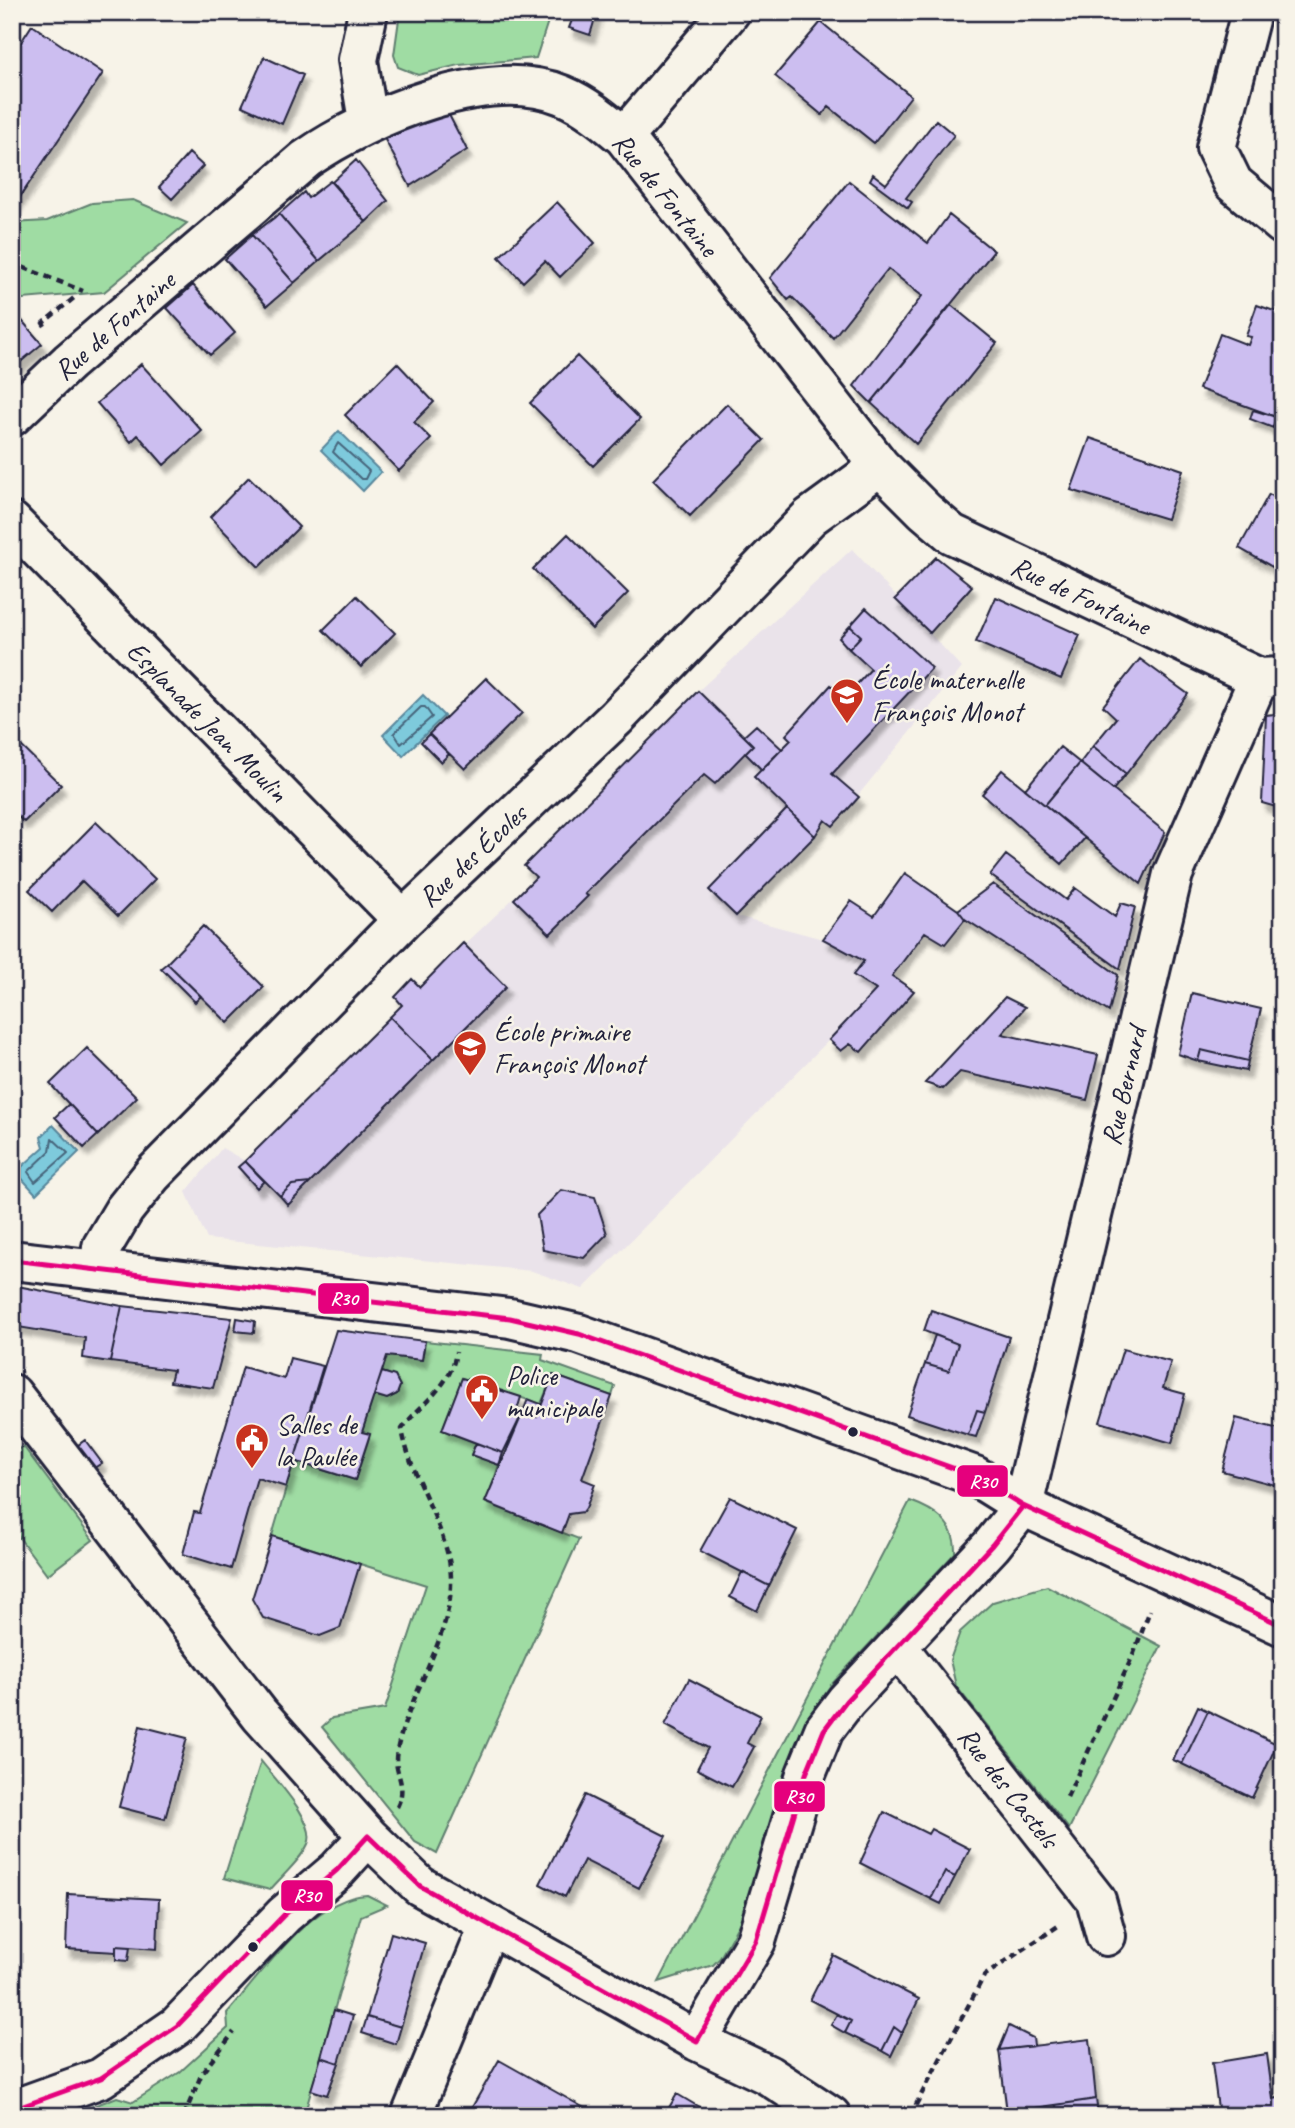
<svg xmlns="http://www.w3.org/2000/svg" width="1295" height="2128" font-family="Caveat,sans-serif">
<style>
.built{fill:#eae3ea}
.green{fill:#9fdca3;stroke:#607f6f;stroke-width:2}
.water{fill:#7ecadc;stroke:#59879c;stroke-width:2}
.lines{fill:none;stroke-linecap:round;stroke-linejoin:round}
.shore{stroke:#47657b;stroke-width:2}
.building{fill:#ccbef0;stroke:#22223b;stroke-width:2;filter:url(#shadow)}
.minor-casing{stroke:#22223b;stroke-width:44}
.path{stroke:#22223b;stroke-width:4.5;stroke-dasharray:7 5;stroke-linecap:butt}
.minor{stroke:#f7f3e8;stroke-width:38}
.bus-1-casing{stroke:#f7f3e8;stroke-width:10}
.bus-1{stroke:#e5007d;stroke-width:5}
.bus-dot{fill:#22223b;stroke:#f7f3e8;stroke-width:2.5}
.labels{text-anchor:middle;stroke-width:5;stroke-linejoin:round;paint-order:stroke}
.street-label{font-size:28px;fill:#22223b;stroke:#f7f3e8}
.poi-label{font-size:28px;fill:#22223b;stroke:#f7f3e8;text-anchor:start}
.line-badge{stroke:#f7f3e8;stroke-width:2.5}
.badge-label{font-size:19px;text-anchor:middle;font-weight:bold;fill:#fff}
</style>
<defs>
<filter id="shadow"><feDropShadow dx="4.5" dy="8" stdDeviation="2" flood-color="#0004"/></filter>
</defs>
<rect width="100%" height="100%" fill="#f7f3e8"/>
<filter id="ink" filterUnits="userSpaceOnUse"><feTurbulence type="fractalNoise" baseFrequency=".0143" numOctaves="2"/><feDisplacementMap in="SourceGraphic" scale="14" xChannelSelector="R" yChannelSelector="G"/><feConvolveMatrix kernelMatrix="1 2 1 2 8 2 1 2 1" color-interpolation-filters="sRGB"/></filter>
<g filter="url(#ink)">
<path class="built" d="M852,549L962,668L833,826L825,821L815,836L737,916L823,939L864,961L854,975L876,990L829,1040L583,1289L532,1271L207,1239L186,1192L222,1148L245,1161L402,1005L395,997L412,979L420,987L536,877L524,866L698,691Z"/>
<path class="green" d="M400,12H551L536,58L459,65L418,75L398,67L394,55Z
M133,200L187,223L104,292L12,300V223L47,221L92,203Z
M425,1341L543,1354L542,1360L615,1386L612,1396L553,1375L541,1404L462,1379L442,1430L476,1443L471,1455L499,1465L486,1503L579,1539L437,1854L415,1842L322,1727L332,1718L385,1709L426,1585L272,1536L294,1461L355,1480L370,1435L362,1432L374,1395L387,1399L397,1394L400,1386L395,1376L382,1372L387,1356L422,1360Z
M23,1446L93,1540L47,1575L12,1528V1454Z
M910,1501C935,1510 956,1523 955,1553L831,1685L810,1715L794,1748L745,1913L720,1958L713,1965L659,1982Z
M1047,1586L1161,1646L1069,1829L956,1686L950,1660L960,1632L993,1602Z
M261,1761C274,1778 318,1823 308,1844C300,1861 282,1876 270,1890L224,1878Z
M367,1895L387,1905L361,1916L304,2116H68L117,2097L133,2102L180,2072L228,2028L227,2013C262,1974 311,1898 367,1895Z"/>
<path class="water" d="M339,431L381,472L363,491L321,450Z
M423,695L444,716L403,756L383,735Z
M53,1125L79,1152L36,1194L16,1172L44,1147L41,1137Z"/>
<g class="lines">
<path class="shore" d="M338,443L369,471L365,479H361L333,452Z
M421,707H425L432,717L401,744L394,733Z
M52,1138L68,1153L35,1182L28,1172L50,1151Z"/>
</g>
<path class="building" d="M575,12H597L590,35L569,28Z
M821,22L911,96L874,143L829,107L822,115L775,76Z
M32,25L103,73L12,209V56Z
M264,57L303,75L282,124L242,106Z
M448,113L467,150L410,186L384,138L419,120Z
M936,120L954,135L906,198L912,202L908,208L870,180L873,174L886,184Z
M189,153L203,166L172,199L159,187Z
M356,160L388,201L366,222L332,182Z
M330,181L366,222L319,261L279,214L304,192L308,198Z
M849,181L928,243L949,215L994,251L871,403L854,386L922,296L888,269L833,338L792,297L788,300L770,278Z
M557,202L595,243L560,277L545,261L523,282L499,257Z
M279,214L319,261L294,283L252,235Z
M252,235L294,283L267,306L225,259Z
M193,285L235,333L210,355L167,308Z
M951,305L997,343L916,444L871,403Z
M1257,305L1283,314V432L1273,428L1276,417L1199,389L1220,334L1248,345L1251,337L1246,336Z
M12,309L42,344L12,369Z
M577,356L640,419L593,466L530,403Z
M397,363L434,402L414,422L431,439L399,471L345,415Z
M141,364L202,431L164,465L138,435L131,442L97,403Z
M727,404L764,440L690,516L653,480Z
M1253,410L1276,417L1273,428L1250,419Z
M1090,438L1183,470L1167,519L1071,490Z
M249,477L299,527L259,567L210,517Z
M1269,494L1283,502V573L1239,548Z
M568,534L628,593L592,629L533,569Z
M936,557L972,586L930,633L895,599Z
M357,596L395,633L361,667L323,630Z
M996,597L1080,635L1061,679L976,642Z
M866,608L932,668L832,774L859,797L833,826L825,820L815,836L754,777L791,740L786,735L831,685L845,697L871,669L849,649L861,636L850,626Z
M850,626L861,636L849,649L839,638Z
M1140,659L1188,694L1126,774L1093,746L1116,718L1103,706Z
M486,678L522,713L465,769L429,734Z
M698,691L753,745L715,784L704,775L585,894L588,896L550,934L514,899L536,877L524,866Z
M1283,713V809L1262,803L1266,715Z
M756,725L782,749L762,770L745,753L753,745L744,736Z
M429,734L449,754L441,762L421,742Z
M12,737L61,785L24,822L12,811Z
M1093,746L1126,774L1113,790L1080,763Z
M1060,747L1080,763L1045,805L1025,789Z
M1080,763L1165,832L1141,884L1045,805Z
M1002,770L1085,838L1062,864L982,794Z
M787,809L815,836L736,916L709,890Z
M96,822L155,879L118,916L82,881L52,912L29,890Z
M1006,855L1066,900L1075,888L1115,917L1121,903L1135,907L1120,969L990,875Z
M905,873L958,910L965,919L945,944L925,932L892,976L914,991L861,1052L850,1044L841,1051L829,1040L876,990L853,975L864,961L823,939L851,901L874,916Z
M993,884L1118,975L1109,1012L965,919L958,910Z
M203,926L264,987L228,1023L167,963Z
M463,943L506,987L433,1060L390,1017L402,1005L395,997L412,979L420,987Z
M167,963L201,996L195,1002L161,968Z
M1192,993L1261,1009L1248,1061L1201,1050L1198,1061L1178,1054Z
M1005,997L1025,1007L1002,1034L1098,1055L1087,1100L960,1072L943,1089L925,1083Z
M390,1017L433,1060L310,1183L292,1185L280,1196L245,1161Z
M87,1048L137,1097L98,1135L50,1084Z
M1201,1050L1248,1061L1246,1071L1198,1061Z
M69,1104L98,1135L84,1148L55,1117Z
M245,1161L264,1181L257,1188L238,1167Z
M310,1183L288,1205L280,1196L292,1185Z
M561,1190L595,1197L607,1234L584,1258L543,1250L537,1215Z
M12,1285L122,1306L110,1362L83,1358L85,1338L12,1326Z
M122,1306L232,1318L213,1388L170,1382L173,1370L110,1362Z
M931,1310L1009,1337L985,1412L977,1410L968,1435L907,1415L925,1364L949,1371L958,1344L924,1331Z
M237,1318L255,1321L254,1333L235,1331Z
M336,1330L425,1341L422,1360L387,1356L362,1432L370,1434L355,1480L294,1461Z
M935,1335L958,1344L949,1371L925,1364Z
M1123,1349L1171,1362L1163,1388L1185,1394L1172,1443L1100,1422Z
M290,1358L323,1366L286,1487L257,1478L231,1569L183,1554L194,1512L200,1513L243,1367L284,1379Z
M382,1372L395,1376L400,1386L397,1394L387,1399L374,1395Z
M553,1375L612,1396L582,1479L595,1484L586,1508L583,1512L569,1514L562,1533L485,1502L523,1412L537,1417Z
M462,1378L521,1397L517,1410L523,1412L503,1453L442,1430Z
M528,1399L541,1404L537,1417L523,1412Z
M977,1410L985,1412L976,1437L968,1435Z
M1236,1418L1283,1430V1487L1222,1471Z
M85,1440L102,1463L86,1473L70,1451Z
M476,1443L503,1453L499,1465L471,1455Z
M730,1497L797,1530L769,1586L700,1551Z
M272,1536L360,1564L340,1628L320,1636L263,1618L252,1599Z
M742,1572L769,1586L757,1611L730,1597Z
M689,1679L761,1716L747,1743L754,1747L732,1787L697,1769L708,1748L665,1725Z
M1198,1706L1208,1711L1182,1764L1173,1760Z
M1208,1711L1277,1744L1252,1798L1182,1764Z
M140,1726L187,1738L165,1819L119,1807Z
M585,1795L666,1836L639,1888L584,1860L565,1897L540,1884Z
M884,1812L928,1834L931,1829L970,1849L955,1877L945,1872L931,1899L860,1863Z
M945,1872L955,1877L941,1904L931,1899Z
M68,1894L159,1899L157,1949L116,1946V1952L66,1949Z
M391,1933L425,1943L401,2027L367,2017Z
M116,1946L130,1947L128,1961L116,1960Z
M833,1955L919,1999L902,2033L894,2027L882,2051L845,2033L851,2021L810,2000Z
M334,2010L353,2016L339,2063L321,2057Z
M837,2014L851,2021L845,2033L831,2025Z
M367,2017L401,2027L396,2044L362,2033Z
M1009,2026L1033,2038L1034,2046L999,2050Z
M894,2027L902,2033L891,2056L882,2051Z
M1090,2039L1096,2099L1007,2112L999,2050Z
M1267,2054L1273,2099L1283,2097V2116H1219L1212,2063Z
M321,2057L339,2063L327,2095L311,2090Z
M499,2060L595,2114L467,2116Z
M677,2094L714,2116H664Z
M1096,2099L1098,2115L1057,2116L1056,2105Z"/>
<g class="lines">
<g class="minor-casing">
<path id="minor" d="M368,12L358,60L368,121
M1251,12L1216,148L1233,183L1283,225
M624,137L730,12
M12,416L69,362L306,159C368,116 488,65 562,95C586,105 605,121 624,137L880,466L925,511L952,534L1259,678L1283,677
M12,522L403,920
M12,1260L510,1318L579,1334L975,1476L1023,1506L1283,1626
M100,1270L102,1247L124,1210L152,1175L403,920L616,718L810,517L880,466
M12,1394L260,1715L368,1836L420,1886L697,2041L768,2075L831,2116
M897,1646L1096,1900L1106,1936
M697,2041L756,1941L806,1774L824,1730L846,1701L992,1545L1023,1506L1173,874L1259,678
M12,2110L101,2078L177,2026L284,1915L337,1870L368,1836
M411,2116L489,1926"/>
</g>
<path class="path" d="M12,263L83,291
M45,326L43,323L74,298
M1067,1797L1134,1653L1150,1610
M397,1807C409,1783 392,1773 397,1751C409,1689 462,1626 449,1560C439,1514 410,1475 402,1429C421,1402 451,1388 456,1352
M184,2116L202,2073L234,2032
M910,2116L984,1976L1061,1924"/>
<use href="#minor" class="minor"/>
<g class="bus-1-casing">
<path id="bus-1" d="M12,1260L510,1318L579,1334L975,1476L1023,1506L1283,1626
M12,2110L101,2078L177,2026L284,1915L337,1870L368,1836L420,1886L697,2041L756,1941L806,1774L824,1730L846,1701L992,1545L1023,1506"/>
</g>
<use href="#bus-1" class="bus-1"/>
</g>
</g>
<defs>
<g id="school-pin" transform="scale(1.75)"><path d="M0 17L-7.5 6A9.5 9.5 0 1 1 7.5 6Z" fill="#c8321e" stroke="#f7f3e8"/><path d="M0-5L7-2L0 1L-7-2ZM-4 1L0 2.5L4 1V4Q0 6-4 4Z" fill="#fff"/></g>
<g id="civic-pin" transform="scale(1.75)"><path d="M0 17L-7.5 6A9.5 9.5 0 1 1 7.5 6Z" fill="#c8321e" stroke="#f7f3e8"/><path d="M-.6-6.5H3V-4.5H.6V-3L4-1V1h2V6H-6V1h2V-1L-.6-3ZM-1.2 2.5V6h2.4V2.5Z" fill="#fff"/></g>
</defs>
<g fill-rule="evenodd">
<use href="#school-pin" x="847" y="695"/>
<use href="#school-pin" x="470" y="1047"/>
<use href="#civic-pin" x="482" y="1391"/>
<use href="#civic-pin" x="252" y="1440"/>
</g>
<g class="bus-dot">
<circle cx="853" cy="1432" r="6"/>
<circle cx="253" cy="1947" r="6"/>
</g>
<g class="labels">
<g class="street-label">
<text transform="translate(666 194) rotate(51)" y="10">Rue de Fontaine</text>
<text transform="translate(114 325) rotate(-41)" y="10">Rue de Fontaine</text>
<text transform="translate(1081 595) rotate(25)" y="10">Rue de Fontaine</text>
<text transform="translate(208 721) rotate(45)" y="10">Esplanade Jean Moulin</text>
<text transform="translate(472 855) rotate(-43)" y="10">Rue des Écoles</text>
<text transform="translate(1123 1086) rotate(-77)" y="10">Rue Bernard</text>
<text transform="translate(1009 1787) rotate(52)" y="10">Rue des Castels</text>
</g>
<g class="poi-label">
<text x="872" y="689">École maternelle<tspan x="872" dy="32">François Monot</tspan></text>
<text x="494" y="1041">École primaire<tspan x="494" dy="32">François Monot</tspan></text>
<text x="506" y="1385">Police<tspan x="506" dy="32">municipale</tspan></text>
<text x="276" y="1434">Salles de<tspan x="276" dy="32">la Paulée</tspan></text>
</g>
</g>
<g class="line-badge">
<rect x="317" y="1282" width="53" height="33" rx="7" fill="#e5007d"/>
<rect x="956" y="1464" width="53" height="34" rx="7" fill="#e5007d"/>
<rect x="773" y="1780" width="53" height="33" rx="7" fill="#e5007d"/>
<rect x="280" y="1879" width="54" height="33" rx="7" fill="#e5007d"/>
</g>
<g class="badge-label">
<text x="344" y="1305">R30</text>
<text x="983" y="1488">R30</text>
<text x="799" y="1803">R30</text>
<text x="307" y="1902">R30</text>
</g>
<rect width="1295" height="2128" fill="none" stroke="#f7f3e8" stroke-width="42"/>
<rect x="21" y="21" width="1253" height="2086" fill="none" stroke="#22223b" stroke-width="2.5" filter="url(#ink)"/>
</svg>
